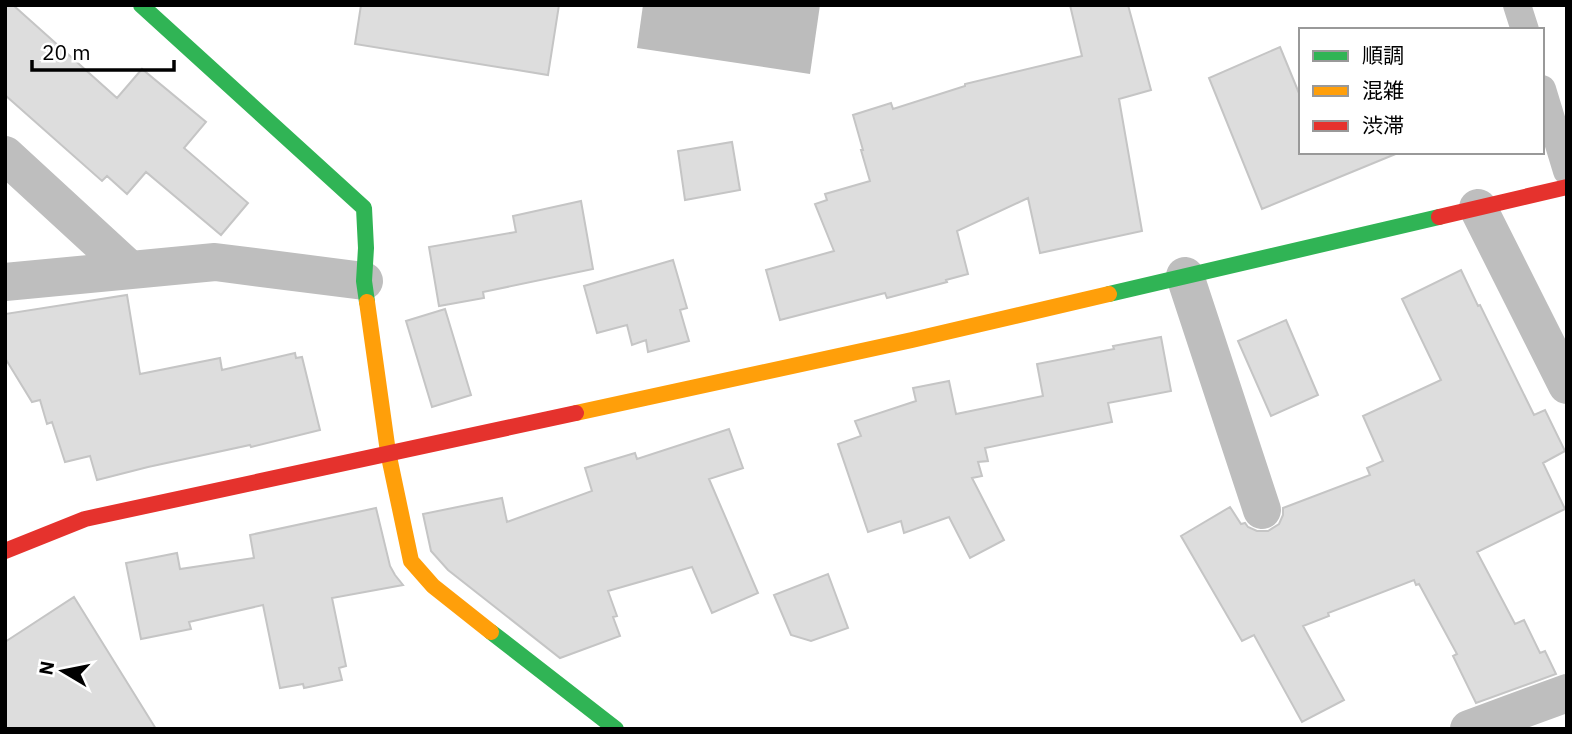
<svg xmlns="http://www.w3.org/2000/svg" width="1572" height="734" font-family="'IBM Plex Sans','Noto Sans JP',sans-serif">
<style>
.water{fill:#bcbcbc}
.building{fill:#ddd;stroke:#c5c5c5;stroke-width:2}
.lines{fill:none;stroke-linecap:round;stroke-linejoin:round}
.lane{stroke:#bebebe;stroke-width:28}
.street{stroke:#bebebe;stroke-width:38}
.fast{stroke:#30b455;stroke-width:16}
.slow{stroke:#ff9f0a;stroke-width:16}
.jam{stroke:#e5322d;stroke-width:16}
</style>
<rect width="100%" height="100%" fill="#fff"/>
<path class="water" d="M643,5H820L810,74L637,48Z"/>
<path class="building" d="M5,5H13L117,98L142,69L206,122L184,148L248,203L221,235L146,172L127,194L107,176L102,181L5,95Z
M361,5H559L548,75L355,44Z
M1070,5H1128L1151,90L1119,99L1142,231L1040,253L1028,198L957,231L968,274L946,280L947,282L887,298L885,293L780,320L766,270L834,251L815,204L827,200L825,194L870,181L861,150H863L853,115L891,103L893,109L965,86V84L1082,56Z
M1280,47L1301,98V152L1398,153L1262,209L1209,78Z
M732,142L740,190L685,200L678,151Z
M581,201L593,269L483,292L484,298L439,306L429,247L516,232L513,216Z
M673,260L687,308L680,310L689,341L648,352L646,340L632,345L627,325L597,333L584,286Z
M1461,270L1478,306L1480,305L1534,415L1545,410L1565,451L1543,463L1565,509L1477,552L1515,624L1524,620L1540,653L1545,651L1556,674L1476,703L1453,656L1457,654L1419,584L1416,585L1414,580L1328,613L1329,616L1303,626L1344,700L1302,722L1254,635L1242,641L1181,536L1230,507L1241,524L1245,523L1248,527L1257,531H1268L1279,524L1283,515V508L1370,475L1367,468L1383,461L1363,416L1441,380L1402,299Z
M127,295L140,374L220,358L222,370L295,353L296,358L302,357L320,430L251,447L250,445L148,467L97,480L90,456L65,462L52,422L47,424L40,400L32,402L5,358V314Z
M445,309L471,395L432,407L406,321Z
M1286,320L1318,395L1271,416L1238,341Z
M1161,337L1171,391L1108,403L1112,422L985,448L988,461L978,462L982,476L972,478L1004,540L970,558L949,517L904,533L901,521L868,532L838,444L861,436L855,421L916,401L913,388L949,381L956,414L1043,396L1037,364L1114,349L1113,346Z
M729,429L743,468L709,479L758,593L712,613L692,567L608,591L617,616L613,617L620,636L560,658L448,570L431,551L423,514L502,498L507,522L592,491L585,468L635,453L637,459Z
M376,508L390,566L395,575L403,585L332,598L346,666L339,668L342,680L304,688L303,684L280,688L263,605L189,622L191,629L141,639L126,563L177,553L180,569L254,558L250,535Z
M828,574L848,628L811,641L791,635L774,595Z
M74,597L156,729H5V642Z"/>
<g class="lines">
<path class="lane" d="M1517,5L1525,30
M1542,89L1567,171"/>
<path class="street" d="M5,155L130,270
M1478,208L1567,385
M1185,276L1262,510
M5,282L215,262L364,281
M1469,729L1567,693"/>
<path class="fast" d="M141,5L364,208L366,248L364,281L367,302
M1109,294L1439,217
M491,632L616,729"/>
<path class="slow" d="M367,302L388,452L411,561L433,586L491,632
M576,413L912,340L1109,294"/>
<path class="jam" d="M1439,217L1567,187
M5,551L85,519L576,413"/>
</g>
<rect width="1572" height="734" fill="none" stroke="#000000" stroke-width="14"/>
<rect x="1299" y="28" width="245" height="126" fill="#ffffff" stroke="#999999" stroke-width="2"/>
<rect x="1313" y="51" width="35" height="10" fill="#30b455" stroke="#999999" stroke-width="2"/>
<text x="1362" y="63" font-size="21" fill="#000000">順調</text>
<rect x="1313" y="86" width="35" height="10" fill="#ff9f0a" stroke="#999999" stroke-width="2"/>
<text x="1362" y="98" font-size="21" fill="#000000">混雑</text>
<rect x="1313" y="121" width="35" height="10" fill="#e5322d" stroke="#999999" stroke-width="2"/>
<text x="1362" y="133" font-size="21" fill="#000000">渋滞</text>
<g transform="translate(63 671) rotate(280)" stroke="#ffffff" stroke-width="5" paint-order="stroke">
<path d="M0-5L12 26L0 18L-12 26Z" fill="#000000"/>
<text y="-10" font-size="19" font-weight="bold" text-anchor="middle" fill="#000000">N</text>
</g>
<path d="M32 60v10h142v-10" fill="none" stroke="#000000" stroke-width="3.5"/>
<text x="42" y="60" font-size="21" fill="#000000" stroke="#ffffff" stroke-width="5" paint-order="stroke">20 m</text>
</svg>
